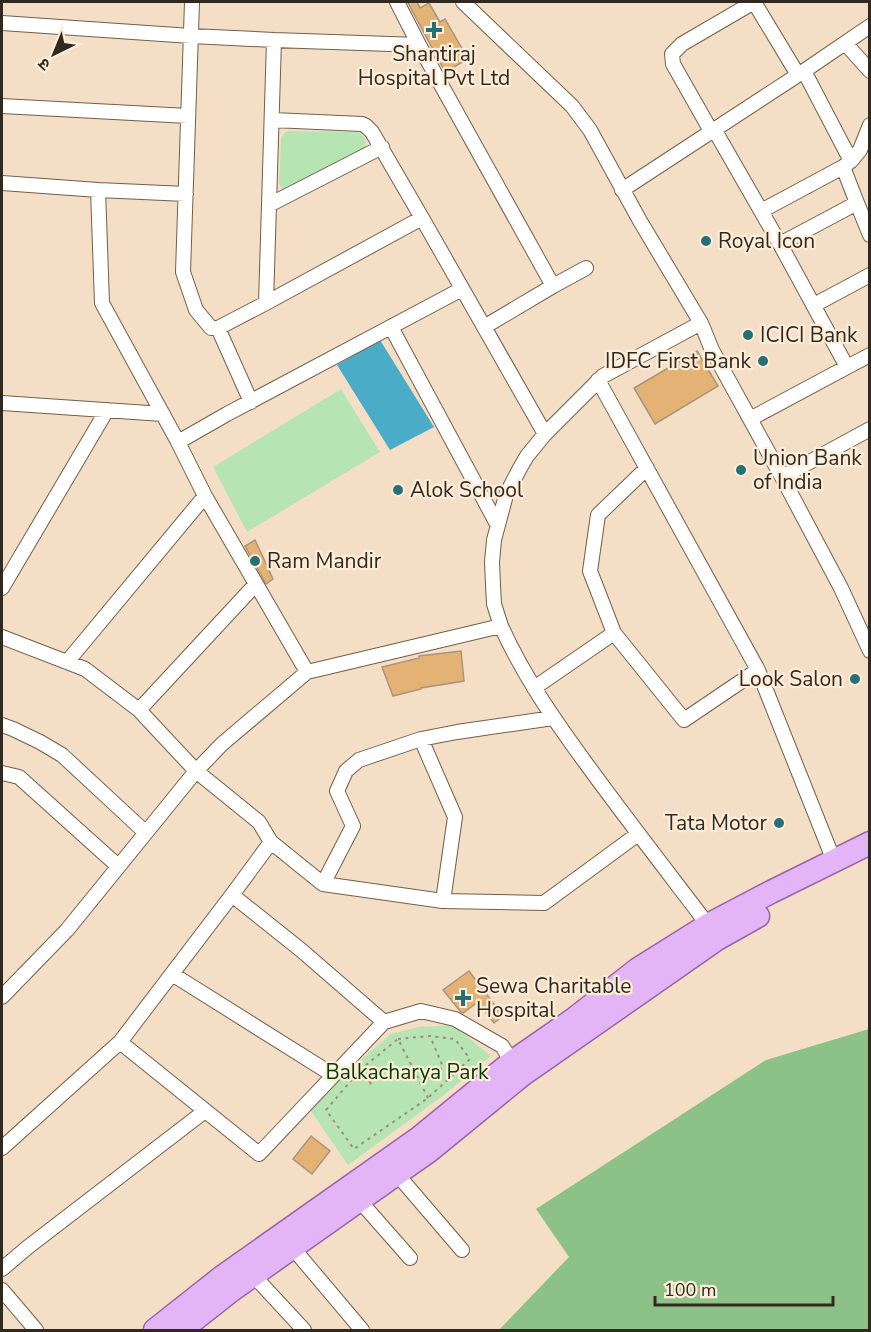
<svg xmlns="http://www.w3.org/2000/svg" width="871" height="1332" font-family="'Nunito Sans','Noto Sans Devanagari',sans-serif">
<style>
.green{fill:#b7e4b3}
.forest{fill:#8cc187}
.water{fill:#4bacc8}
.building{fill:#e4b274;stroke:#a8957d;stroke-width:1.5}
.lines{fill:none;stroke-linecap:round;stroke-linejoin:round}
.street-casing{stroke:#715f49;stroke-width:16}
.primary-casing{stroke:#9964a7;stroke-width:25}
.path{stroke:#9e8f7d;stroke-width:2;stroke-dasharray:3 4.5;stroke-linecap:butt}
.street{stroke:#fff;stroke-width:14}
.primary{stroke:#e4b5f6;stroke-width:22}
.poi-dot{fill:#257074;stroke:#feedd9;stroke-width:2}
.labels{text-anchor:middle;stroke-width:4.5;stroke-linejoin:round;paint-order:stroke}
.poi-label{font-size:21px;fill:#30291f;stroke:#feedd9;text-anchor:start}
.park-label{font-size:21px;fill:#023c02;stroke:#feedd9}
</style>
<rect width="100%" height="100%" fill="#f4dfc6"/>
<path class="green" d="M288,131L358,132L365,138C366,143 366,146 362,150L285,190L282,189L279,184L281,138L285,132Z
M341,389L380,452L247,532L213,467Z
M453,1025L491,1056L444,1095L348,1165L311,1111L349,1070L391,1034L418,1027Z"/>
<path class="forest" d="M869,1029V1330H499L569,1257L536,1209L766,1060Z"/>
<path class="water" d="M380,340L434,427L390,450L337,365Z"/>
<path class="building" d="M411,2H417L420,8L429,3L440,22L445,19L468,59L445,72L408,3Z
M697,351L718,386L655,424L634,388Z
M255,540L273,579L266,584L245,546Z
M461,651L464,681L421,688V689L393,696L382,667L419,658V656Z
M469,971L503,1016L494,1023L478,1002L463,1013L460,1011L443,990Z
M311,1136L330,1151L312,1174L293,1159Z"/>
<g class="lines">
<g class="street-casing">
<path id="street" d="M192,2L183,272L196,310L211,328H218L266,303L422,218L545,434
M397,2L419,45
M463,2L572,106L590,130L640,221L701,323L712,350L782,477L841,588L870,651
M754,2L798,75
M2,23L191,36L274,40
M845,43L870,71
M2,106L188,116
M273,120L362,124L366,126L372,132L422,218
M714,129L780,244L857,203L843,167L851,161L804,71
M711,131L673,64L672,54L682,44L754,2
M851,161L860,150L870,125
M2,183L98,190L102,303L178,442L227,414L462,289
M98,190L186,194
M622,190L804,71L870,26
M857,203L870,235
M269,205L382,147
M761,211L843,167
M553,286L586,268
M266,303L274,40L419,45L553,286L484,327
M814,305L870,275
M391,327L497,524
M218,328L251,402
M847,367L870,355
M598,380L758,670L834,861
M2,403L163,414
M750,419L847,367L780,244
M178,442L205,496
M782,477L870,429
M2,588L107,410
M501,626C523,675 553,718 585,762C625,817 667,871 708,925
M614,633L590,571L598,515L647,468
M2,637L85,669L139,710L196,771L259,822L271,842L232,895L120,1042L2,1148
M67,662L205,496L307,672
M534,688L614,633L684,720L758,670
M139,710L256,584
M2,725L13,729L40,742L62,755L145,832
M421,739L455,817L443,901
M2,773L19,777L118,866
M271,842L323,884L443,901L544,903L638,834
M323,884L353,826L337,791L346,771L359,760L421,739L457,732L553,718
M232,895L301,950L384,1022
M172,974L333,1075
M2,997L67,930L196,771L222,744L307,672L501,626L494,604L493,585L492,562L494,540L506,495L520,468L527,456L545,434L603,376L701,323
M120,1042L259,1154L384,1022L421,1011L455,1019L502,1046L512,1062
M396,1173L462,1250
M359,1200L410,1258
M292,1247L362,1330
M2,1269L28,1247L205,1111
M253,1275L304,1330
M2,1290L36,1330"/>
</g>
<g class="primary-casing">
<path id="primary" d="M155,1330L222,1277L419,1138L512,1062L574,1019L638,969L708,925L771,892L870,843
M181,1330L232,1290L429,1151L522,1075L717,939L758,916"/>
</g>
<path class="path" d="M398,1039L430,1036L455,1039L470,1059L428,1098L354,1149L326,1110L360,1070L398,1039L428,1098
M360,1070L372,1085
M421,1083L443,1067L430,1036"/>
<use href="#street" class="street"/>
<use href="#primary" class="primary"/>
</g>
<g class="poi-dot">
<path d="M431 21h6v6h6v6h-6v6h-6v-6h-6v-6h6z"/>
<circle cx="706" cy="241" r="6"/>
<circle cx="748" cy="335" r="6"/>
<circle cx="763" cy="361" r="6"/>
<circle cx="741" cy="470" r="6"/>
<circle cx="398" cy="490" r="6"/>
<circle cx="255" cy="561" r="6"/>
<circle cx="855" cy="679" r="6"/>
<circle cx="779" cy="823" r="6"/>
<path d="M460 989h6v6h6v6h-6v6h-6v-6h-6v-6h6z"/>
</g>
<g class="labels">
<g class="poi-label">
<text x="434" y="61" text-anchor="middle">Shantiraj<tspan x="434" dy="24">Hospital Pvt Ltd</tspan></text>
<text x="718" y="248">Royal Icon</text>
<text x="760" y="342">ICICI Bank</text>
<text x="751" y="368" text-anchor="end">IDFC First Bank</text>
<text x="753" y="465">Union Bank<tspan x="753" dy="24">of India</tspan></text>
<text x="410" y="497">Alok School</text>
<text x="267" y="568">Ram Mandir</text>
<text x="843" y="686" text-anchor="end">Look Salon</text>
<text x="767" y="830" text-anchor="end">Tata Motor</text>
<text x="476" y="993">Sewa Charitable<tspan x="476" dy="24">Hospital</tspan></text>
</g>
<g class="park-label">
<text x="407" y="1079">Balkacharya Park</text>
</g>
</g>
<rect width="871" height="1332" fill="none" stroke="#30291f" stroke-width="6"/>
<g transform="translate(54 54) rotate(223)" stroke="#feedd9" stroke-width="4.5" paint-order="stroke">
<path d="M0-4.5L10 22L0 15L-10 22Z" fill="#30291f"/>
<text y="-9" font-size="16" font-weight="bold" text-anchor="middle" fill="#30291f">उ</text>
</g>
<path d="M655 1296v9h178v-9" fill="none" stroke="#30291f" stroke-width="3"/>
<text x="664" y="1296" font-size="18" fill="#30291f" stroke="#feedd9" stroke-width="4.5" paint-order="stroke">100 m</text>
</svg>
